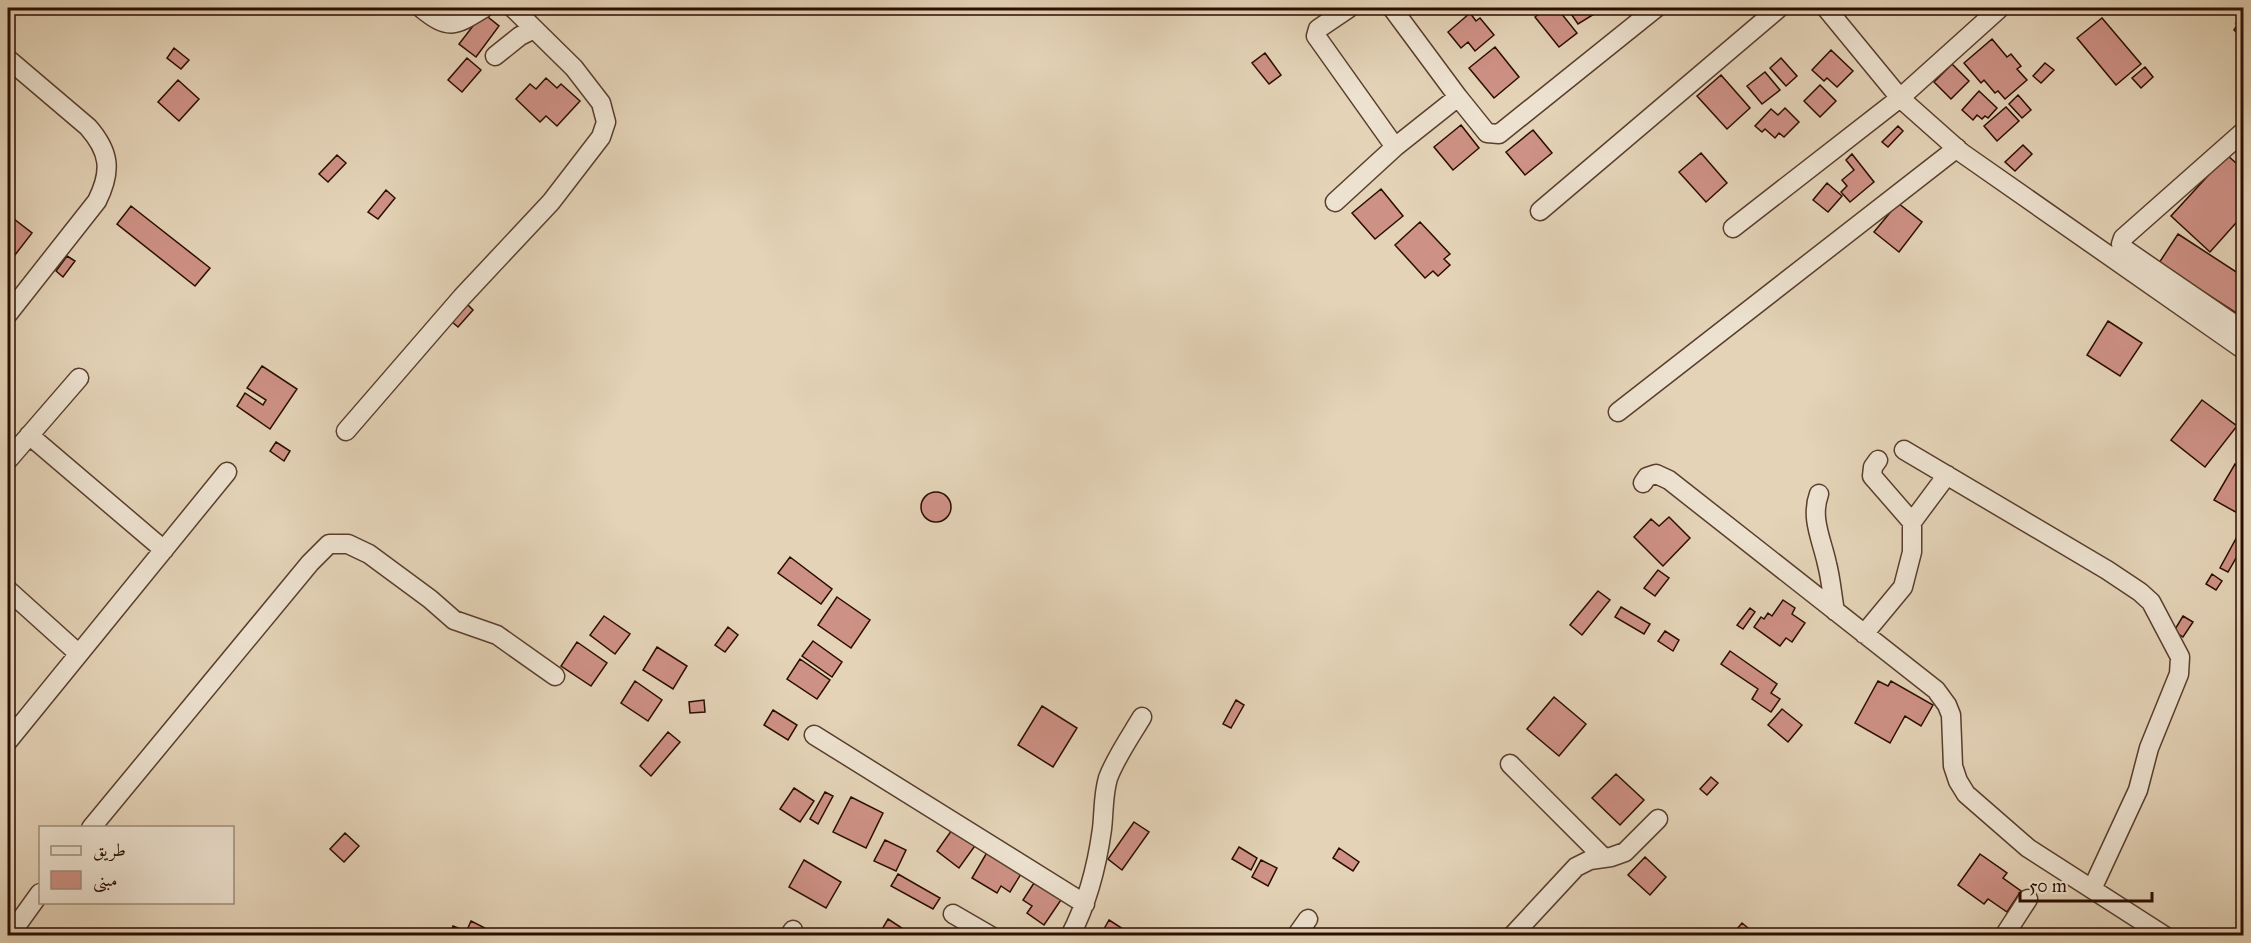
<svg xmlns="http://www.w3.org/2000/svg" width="2251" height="943" font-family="'IM FELL Great Primer',Amiri,serif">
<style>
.building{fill:#ce9185;stroke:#2b0d00;stroke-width:1.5}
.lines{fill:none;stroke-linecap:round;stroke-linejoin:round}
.minor-casing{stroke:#593e2e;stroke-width:21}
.minor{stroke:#ede2d0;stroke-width:18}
</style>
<rect width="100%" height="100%" fill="#e4d3b7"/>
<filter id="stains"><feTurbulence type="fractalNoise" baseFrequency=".00333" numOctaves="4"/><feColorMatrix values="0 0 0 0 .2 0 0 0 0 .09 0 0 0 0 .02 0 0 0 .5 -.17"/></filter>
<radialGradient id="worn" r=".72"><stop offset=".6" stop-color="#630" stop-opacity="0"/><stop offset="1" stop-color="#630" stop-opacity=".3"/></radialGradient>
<path class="building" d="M1546,8H1557L1577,33L1559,47L1535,17Z
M1567,8H1604L1578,24Z
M483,13L499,26L476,57L459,44Z
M1470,13L1476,21L1480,18L1494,35L1475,51L1468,42L1461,48L1448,32Z
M2244,15V33L2242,32L2239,35L2234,30L2238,24L2236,23Z
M2102,18L2141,64L2116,85L2077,38Z
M1992,39L2007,57L2011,54L2021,66L2017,69L2027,80L2005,99L1998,91L1995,93L1984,80L1981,83L1964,63Z
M1495,47L1519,77L1494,98L1469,68Z
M174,48L189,60L181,69L167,58Z
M1831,50L1853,71L1837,87L1827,78L1824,81L1812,70Z
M1265,53L1281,75L1269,84L1252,63Z
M467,58L481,70L462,92L448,80Z
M1781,58L1797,76L1786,86L1770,68Z
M2045,63L2054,70L2041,83L2033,76Z
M1952,64L1969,81L1951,99L1934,82Z
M2145,67L2153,77L2141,88L2132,78Z
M1765,72L1780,90L1762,104L1747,86Z
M1721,75L1750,108L1727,129L1697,96Z
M546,78L557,88L561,84L580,101L557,126L546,116L540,122L516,99L530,84L536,89Z
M178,80L199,99L179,121L158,102Z
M1820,85L1836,101L1820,117L1804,101Z
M1979,91L1997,108L1988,118L1985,116L1982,119L1977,115L1973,120L1962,110Z
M2018,95L2031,110L2022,118L2009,104Z
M2006,107L2019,121L1997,141L1984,126Z
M1785,108L1799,122L1784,137L1779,133L1775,138L1765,129L1762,132L1755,126L1771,109L1778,115Z
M1461,125L1479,148L1453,170L1434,147Z
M1898,126L1903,131L1888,147L1882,142Z
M1533,130L1552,153L1525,175L1506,152Z
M2023,145L2032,154L2015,171L2005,162Z
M1701,153L1727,183L1706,202L1679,172Z
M1852,154L1874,182L1850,202L1841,192L1847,186L1842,180L1854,170L1846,160Z
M337,155L346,163L328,182L319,174Z
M2227,155L2244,170V214L2210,252L2171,216Z
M1827,183L1842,196L1828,212L1813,200Z
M1381,189L1403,216L1375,239L1352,213Z
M386,190L395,198L378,219L368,212Z
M1898,203L1922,222L1899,252L1874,232Z
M131,206L210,268L195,286L117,224Z
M14,219L32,233L8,264V227Z
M1420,222L1450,254L1444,259L1450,265L1438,276L1433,271L1425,278L1395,245Z
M2178,234L2244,277V318L2159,263Z
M67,256L75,261L63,277L56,271Z
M466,303L473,310L458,327L451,321Z
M2108,321L2142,343L2120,376L2087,355Z
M262,366L297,389L270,429L237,406L245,393L263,405L266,400L247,388Z
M2202,400L2237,426L2205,467L2171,440Z
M276,442L290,451L284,461L270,451Z
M2235,464L2244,469V510L2241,515L2214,500Z
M921 507a15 15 0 1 1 30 0a15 15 0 1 1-30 0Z
M1669,517L1690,538L1663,566L1634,537L1651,519L1659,526Z
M2239,533L2244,536V544L2228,572L2220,568Z
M790,557L832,589L821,604L778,573Z
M1658,570L1669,578L1655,596L1644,588Z
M2212,574L2222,581L2216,590L2206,584Z
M1598,591L1610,600L1582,635L1570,625Z
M837,597L870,620L851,648L818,625Z
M1783,600L1795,608L1792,614L1805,623L1792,642L1786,638L1780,646L1754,627L1761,617L1764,619L1768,613L1772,616Z
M1621,607L1650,624L1644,634L1615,617Z
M1750,608L1755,612L1743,629L1737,625Z
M604,616L630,634L615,654L590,635Z
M2183,616L2193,622L2183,637L2174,631Z
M728,627L738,635L725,652L715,645Z
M1665,631L1679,640L1673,651L1658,641Z
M813,641L842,662L832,677L802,656Z
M577,642L607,663L591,686L561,666Z
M657,647L687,666L673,689L643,670Z
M1730,651L1777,684L1771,693L1780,699L1771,712L1752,699L1758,689L1721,664Z
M800,659L830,680L817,699L787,679Z
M635,681L662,700L648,721L621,703Z
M1878,681L1888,686L1891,681L1933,705L1921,726L1905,716L1890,743L1855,723Z
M1554,697L1586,724L1559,756L1527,729Z
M704,700L705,712L690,713L689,702Z
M1236,700L1244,705L1231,728L1223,724Z
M1042,706L1077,728L1053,767L1018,745Z
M1782,709L1802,725L1788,742L1768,725Z
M773,710L797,725L788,740L764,725Z
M668,732L680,742L651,776L640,766Z
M1616,774L1644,800L1620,825L1592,798Z
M1711,777L1718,783L1707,795L1700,789Z
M794,788L814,801L800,822L780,809Z
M825,792L833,796L818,824L810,819Z
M851,797L883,813L866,848L833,832Z
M1134,822L1149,832L1122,870L1108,859Z
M954,827L977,843L959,868L937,851Z
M345,833L359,846L344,862L330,849Z
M885,840L906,850L896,871L874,861Z
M1239,847L1257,858L1251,870L1232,859Z
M1339,848L1359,862L1353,871L1333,858Z
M989,849L1024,869L1010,892L1001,886L997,893L972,878Z
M1980,854L2007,873L2003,878L2021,891L2007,912L1988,899L1984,904L1958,885Z
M1645,857L1666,877L1650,895L1628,875Z
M804,860L841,882L826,908L789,887Z
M1261,860L1277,868L1268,886L1252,877Z
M898,874L940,898L933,909L891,886Z
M1034,883L1044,889L1046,886L1063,897L1044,925L1027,913L1032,906L1023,900Z
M888,919L914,936H878Z
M1109,920L1134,936H1100Z
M471,921L487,929L484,936L467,930Z
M1742,923L1753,932L1749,936H1731Z
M453,926L473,934L472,936L450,934Z"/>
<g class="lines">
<g class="minor-casing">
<path id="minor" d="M421,8C449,31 455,26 484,8
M1349,8L1318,29L1316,36L1395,147
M1392,8L1458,97
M1826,8L1900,98L1962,153L2244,350
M495,56L520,36L534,29
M8,59L88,127C110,152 112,171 97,201L8,314
M2244,131L2123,238L2121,244L2123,248L2244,331
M1335,202L1395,147L1458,97L1487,133L1499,134L1656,8
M1540,211L1779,8
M1733,228L1900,98L2000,8
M1618,412L1957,148
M346,431L462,297L551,202L601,137L606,122L601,103L574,68L513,8
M29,435L164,550
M1904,450L2107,570L2140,592L2151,602L2180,657L2179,674L2149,748L2138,790L2092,889
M8,460L79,378
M1643,483L1647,477L1656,474L1669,480L1936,690L1947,705L1951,715L1953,766L1958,781L1966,794L2028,848L2165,936
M1819,494C1810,518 1822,540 1827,564C1831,579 1832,595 1835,611
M1912,522L1947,475
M8,590L79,654
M1864,634L1903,587L1912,552V522L1872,476L1873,467L1878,460
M814,735L1085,904
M8,741L227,472
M1510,764L1603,857
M91,828L310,563L329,544H348L369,554L430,599L454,620L497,635L555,676
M953,914L991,936
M9,936L40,893
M789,936L793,930
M1070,936C1088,902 1097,866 1102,829C1104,812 1103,795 1108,778C1116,757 1130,737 1142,717
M1296,936L1308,919
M1512,936L1576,867L1590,860L1611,857L1625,852L1658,819
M2004,936L2028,899"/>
</g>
<use href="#minor" class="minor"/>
</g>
<rect width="2251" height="943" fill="none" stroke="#e4d3b7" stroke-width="30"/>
<rect x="9" y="9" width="2233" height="925" fill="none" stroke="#2b0d00" stroke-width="3"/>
<rect x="15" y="15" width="2221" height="913" fill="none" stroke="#2b0d00" stroke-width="1.5"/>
<rect x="39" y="826" width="195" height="78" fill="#ede2d0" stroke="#9f8d7d" stroke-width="1.5"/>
<rect x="51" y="846" width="30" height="9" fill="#ede2d0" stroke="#9f8d7d" stroke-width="1.5"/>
<text x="93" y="856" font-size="18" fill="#2b0d00">طريق</text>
<rect x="51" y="871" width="30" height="18" fill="#ce9185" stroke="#9f8d7d" stroke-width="1.5"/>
<text x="93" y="886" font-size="18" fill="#2b0d00">مبنى</text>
<path d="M2020 892v9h132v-9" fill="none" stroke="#2b0d00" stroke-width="3"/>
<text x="2029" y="892" font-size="18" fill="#2b0d00" stroke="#ede2d0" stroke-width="4.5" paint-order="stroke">50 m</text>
<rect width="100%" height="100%" filter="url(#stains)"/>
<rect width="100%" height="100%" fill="url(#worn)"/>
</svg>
